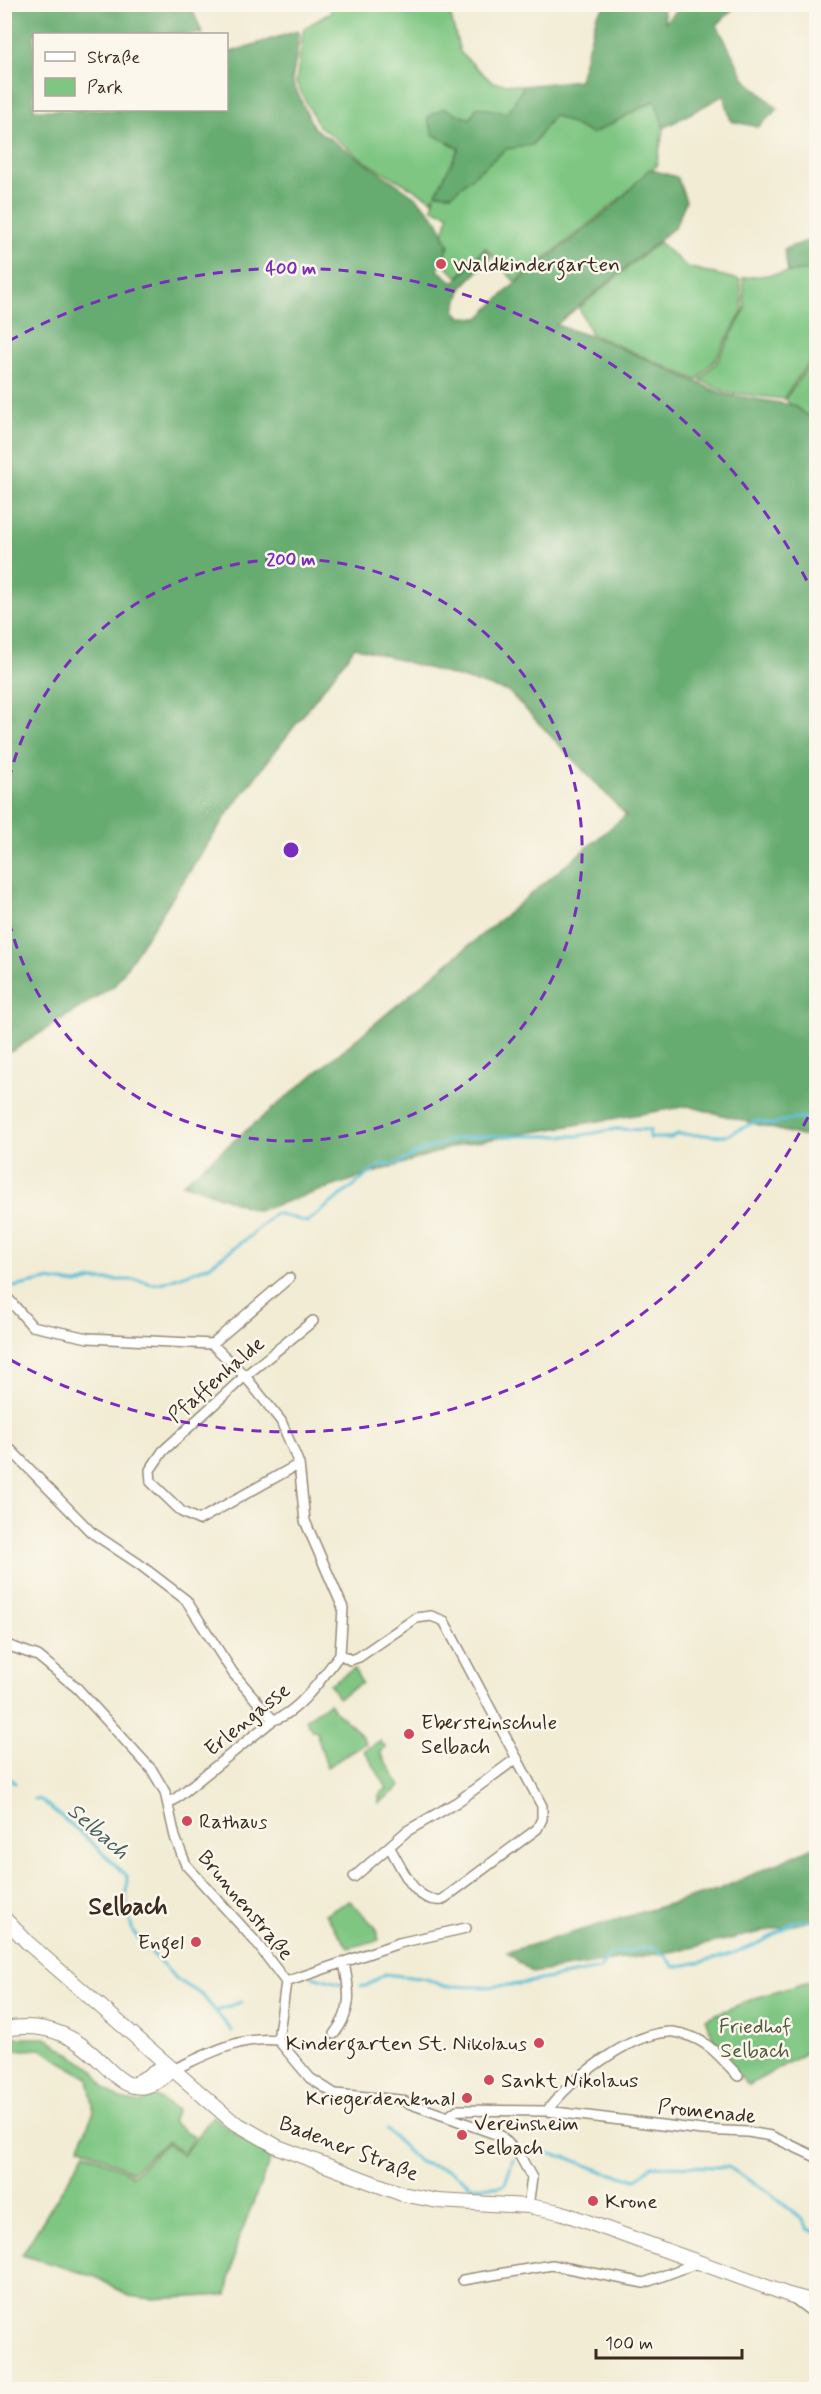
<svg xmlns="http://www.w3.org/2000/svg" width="821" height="2394" font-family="Mynerve,sans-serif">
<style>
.green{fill:#7ec682;stroke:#5c7850;stroke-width:1.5}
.forest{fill:#66ab70;stroke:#506a47;stroke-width:1.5}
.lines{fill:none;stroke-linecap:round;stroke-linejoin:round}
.stream{stroke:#58bed6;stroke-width:3}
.street-casing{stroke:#968b79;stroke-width:12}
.secondary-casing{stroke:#968b79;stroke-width:16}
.street{stroke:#fff;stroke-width:9}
.secondary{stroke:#fff;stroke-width:14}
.ring{fill:none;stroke:#7b2cbf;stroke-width:3;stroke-dasharray:10 8}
.poi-dot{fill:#d1495b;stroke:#fbf7ec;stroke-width:2}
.labels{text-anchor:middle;stroke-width:5;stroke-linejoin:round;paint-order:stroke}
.poi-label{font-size:21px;fill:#3b2a1e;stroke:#fbf7ec;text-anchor:start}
.street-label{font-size:21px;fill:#3b2a1e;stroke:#fbf7ec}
.park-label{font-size:21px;fill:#4f593c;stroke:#fbf7ec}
.water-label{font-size:22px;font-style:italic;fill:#455e5e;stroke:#fbf7ec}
.quarter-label{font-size:24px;font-weight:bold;fill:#3b2a1e;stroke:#fbf7ec}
.centre{fill:#7b2cbf;stroke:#fbf7ec;stroke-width:3}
.ring-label{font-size:18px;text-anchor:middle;font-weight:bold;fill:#7b2cbf;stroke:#fbf7ec;stroke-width:5;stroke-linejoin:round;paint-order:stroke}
</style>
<rect width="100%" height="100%" fill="#fbf7ec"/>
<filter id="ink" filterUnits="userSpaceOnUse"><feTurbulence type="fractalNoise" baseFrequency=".0167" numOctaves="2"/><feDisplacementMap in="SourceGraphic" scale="12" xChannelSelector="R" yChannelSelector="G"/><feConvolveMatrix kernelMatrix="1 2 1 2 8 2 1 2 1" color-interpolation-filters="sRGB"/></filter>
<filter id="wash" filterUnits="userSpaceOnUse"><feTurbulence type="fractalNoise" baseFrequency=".008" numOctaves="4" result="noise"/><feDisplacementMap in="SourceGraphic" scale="24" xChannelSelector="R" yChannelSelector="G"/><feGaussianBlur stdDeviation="1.35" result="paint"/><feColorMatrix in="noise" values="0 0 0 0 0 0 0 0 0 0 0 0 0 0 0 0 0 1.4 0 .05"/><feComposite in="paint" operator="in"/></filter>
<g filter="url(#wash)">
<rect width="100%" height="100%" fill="#f2ecd4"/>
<path class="green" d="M333,5H448L460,52L492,82L524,86L508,113L477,107L470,119L434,135L459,148L436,193L452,194L506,149L532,145L554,115L592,134L656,100L664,128L656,166L609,208L515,282L485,247L458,277L442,263L449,246L443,233L449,214L432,209L435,195L432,200L366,162L318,125L296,82L304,28L330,13Z
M659,242L687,267L740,280L743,311L715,360L697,380L591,334L579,308Z
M816,269V352L783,399L725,392L700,380L716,363L745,310L743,278Z
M816,356V427L785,399Z
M354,1669L362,1683L338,1698L330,1684Z
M329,1703C343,1723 354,1722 366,1743L327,1767L316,1731H312L306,1719Z
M380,1741L386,1748L380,1753L401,1786L379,1803V1795L387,1788L364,1750Z
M350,1901L376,1928L379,1940L348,1948L325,1914Z
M816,1980V2047L749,2085L724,2062L705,2019L755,1998Z
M5,2038H46L94,2070L105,2088L120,2099L141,2103L153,2095L177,2110L172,2122L194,2137L183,2153L167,2141L132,2172L79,2146L94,2111L88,2078L41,2049L5,2051Z
M213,2116L237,2135L272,2155L237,2243L227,2295L151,2299L129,2296L96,2277L22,2255L85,2152L133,2175L167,2143L183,2155Z"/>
<path class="forest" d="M5,4L190,5L203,34H34V110H226L227,53L297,31L300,34L292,81L314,128L416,197L438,221L448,246L438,270L454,283L485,249L491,258L462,287L455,310L461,317L479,318L510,288L613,207L649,169L677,177L686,201L675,227L556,325L605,341L723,394L793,405L816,421V1137L801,1136L688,1106L462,1144L258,1211L183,1183L626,815L509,692L355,647L228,813L115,985L11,1052L5,1049Z
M607,4L663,5L665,22L682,5H737L717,25L745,79L778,109L758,127L731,121L724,95L664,128L655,100L592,134L554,115L532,145L506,149L452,194L436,193L459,148L434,135L427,118L443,108L470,119L477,107L508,113L524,86L579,80L597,15Z
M816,238V269L788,273L784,249Z
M816,1846V1920L676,1951L532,1973L507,1952L720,1889Z"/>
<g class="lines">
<path class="stream" d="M14,1287L47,1280L77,1284L92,1280H138L153,1284L164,1282L209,1266L249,1237L275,1213L307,1222L379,1166L398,1163L423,1150L455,1139L486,1136H577L616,1129L650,1130L649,1138H671L677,1134L726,1136L757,1121L772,1125L781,1121L816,1117
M4,1774L15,1783
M34,1799L41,1800L79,1831L127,1876L126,1903L133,1932L175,1978L202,1995L232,2031
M312,1976L342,1984
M361,1986H366L385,1974L427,1979L444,1986L486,1987L519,1984L600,1969L609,1955L652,1947L667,1957L674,1967C705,1962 737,1954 765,1940C789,1928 787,1919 816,1921
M217,2011L241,2002
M387,2130L419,2162L451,2171L472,2186L499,2187L505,2184L513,2159
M520,2152L526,2149L566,2157L604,2172L636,2180L651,2166L728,2167L766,2190L803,2220L808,2229L816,2232"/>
</g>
</g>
<g filter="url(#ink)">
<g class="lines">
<g class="street-casing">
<path id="street" d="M4,1294L32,1326L88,1338L212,1344L245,1376L281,1421L299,1464L305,1521L343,1608L340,1654
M212,1344L289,1278
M4,1443L91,1532L139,1564L186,1600L233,1673L273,1720
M299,1464L199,1520L182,1512L151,1482L150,1470L163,1451L245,1376L313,1321
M4,1644L38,1656L77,1688L152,1770L165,1792L175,1837L186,1865L255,1941L286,1982L278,2040L310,2078L335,2094L400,2100L501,2136L520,2156L532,2178L528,2206
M340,1654L350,1660L359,1657L416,1618L431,1616L444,1621L542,1806V1819L537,1829L442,1900C415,1904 402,1868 390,1848
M169,1804L273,1720C298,1714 325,1674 340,1654
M354,1877L407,1831L457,1802L517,1758
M286,1982L399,1943L466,1928
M334,2034C353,2010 350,1992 344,1963
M172,2070C207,2055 238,2036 278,2040
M547,2111C570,2080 628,2034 669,2032C676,2031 685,2035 692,2037C711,2044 724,2061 738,2076
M449,2116L457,2110L547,2111L702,2130L748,2132L771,2136L816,2157
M463,2280L552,2265L644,2283L700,2262
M796,2300L816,2315"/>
</g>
<g class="secondary-casing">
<path id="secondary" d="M4,1918L28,1943L232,2121L278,2147L402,2194L438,2201L528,2206L560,2212L789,2295L816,2302
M4,2029C33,2024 56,2028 80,2044C114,2067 129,2111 172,2070
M133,2085L157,2071L172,2070"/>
</g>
<use href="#street" class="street"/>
<use href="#secondary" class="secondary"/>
</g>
</g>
<g class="ring">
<path d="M5 797A291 291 0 1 1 5 903"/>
<path d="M816 1101A582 582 0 0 1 9 1359M9 341A582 582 0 0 1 816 599"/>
</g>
<g class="poi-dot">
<circle cx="441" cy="264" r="6"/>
<circle cx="409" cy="1734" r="6"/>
<circle cx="187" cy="1821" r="6"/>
<circle cx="196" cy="1942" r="6"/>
<circle cx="539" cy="2043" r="6"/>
<circle cx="489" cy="2080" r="6"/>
<circle cx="467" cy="2098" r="6"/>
<circle cx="462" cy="2135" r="6"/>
<circle cx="593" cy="2201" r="6"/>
</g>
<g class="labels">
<g class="poi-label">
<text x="453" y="271">Waldkindergarten</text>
<text x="421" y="1729">Ebersteinschule<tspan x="421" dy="24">Selbach</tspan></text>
<text x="199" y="1828">Rathaus</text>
<text x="184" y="1949" text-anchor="end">Engel</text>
<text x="527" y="2050" text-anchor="end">Kindergarten St. Nikolaus</text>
<text x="501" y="2087">Sankt Nikolaus</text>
<text x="455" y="2105" text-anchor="end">Kriegerdenkmal</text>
<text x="474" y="2130">Vereinsheim<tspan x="474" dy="24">Selbach</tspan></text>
<text x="605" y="2208">Krone</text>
</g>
<g class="street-label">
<text transform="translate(216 1379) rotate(-41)" y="7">Pfaffenhalde</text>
<text transform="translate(247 1719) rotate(-39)" y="7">Erlengasse</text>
<text transform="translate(246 1905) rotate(50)" y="7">Brunnenstraße</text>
<text transform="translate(707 2111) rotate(6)" y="7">Promenade</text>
<text transform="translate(349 2148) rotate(21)" y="7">Badener Straße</text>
</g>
<g class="park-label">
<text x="755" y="2033">Friedhof<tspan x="755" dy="24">Selbach</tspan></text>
</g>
<g class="water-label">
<text transform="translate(99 1830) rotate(41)" y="8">Selbach</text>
</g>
<g class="quarter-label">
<text x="128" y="1914">Selbach</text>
</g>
</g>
<circle cx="291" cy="850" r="9" class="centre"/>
<g class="ring-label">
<text x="291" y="274">400 m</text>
<text x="291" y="565">200 m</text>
</g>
<rect width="821" height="2394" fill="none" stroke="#fbf7ec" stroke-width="24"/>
<rect x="33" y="33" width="195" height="78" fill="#fbf7ec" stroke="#aea59a" stroke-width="1.5"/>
<rect x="45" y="52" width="30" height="9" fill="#ffffff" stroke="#aea59a" stroke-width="1.5"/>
<text x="87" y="63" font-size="18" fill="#3b2a1e">Straße</text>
<rect x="45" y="78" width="30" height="18" fill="#7ec682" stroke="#aea59a" stroke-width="1.5"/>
<text x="87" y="93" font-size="18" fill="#3b2a1e">Park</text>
<path d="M596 2349v9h146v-9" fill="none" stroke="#3b2a1e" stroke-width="3"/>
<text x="605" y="2349" font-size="18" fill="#3b2a1e" stroke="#fbf7ec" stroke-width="4.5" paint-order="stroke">100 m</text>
</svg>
